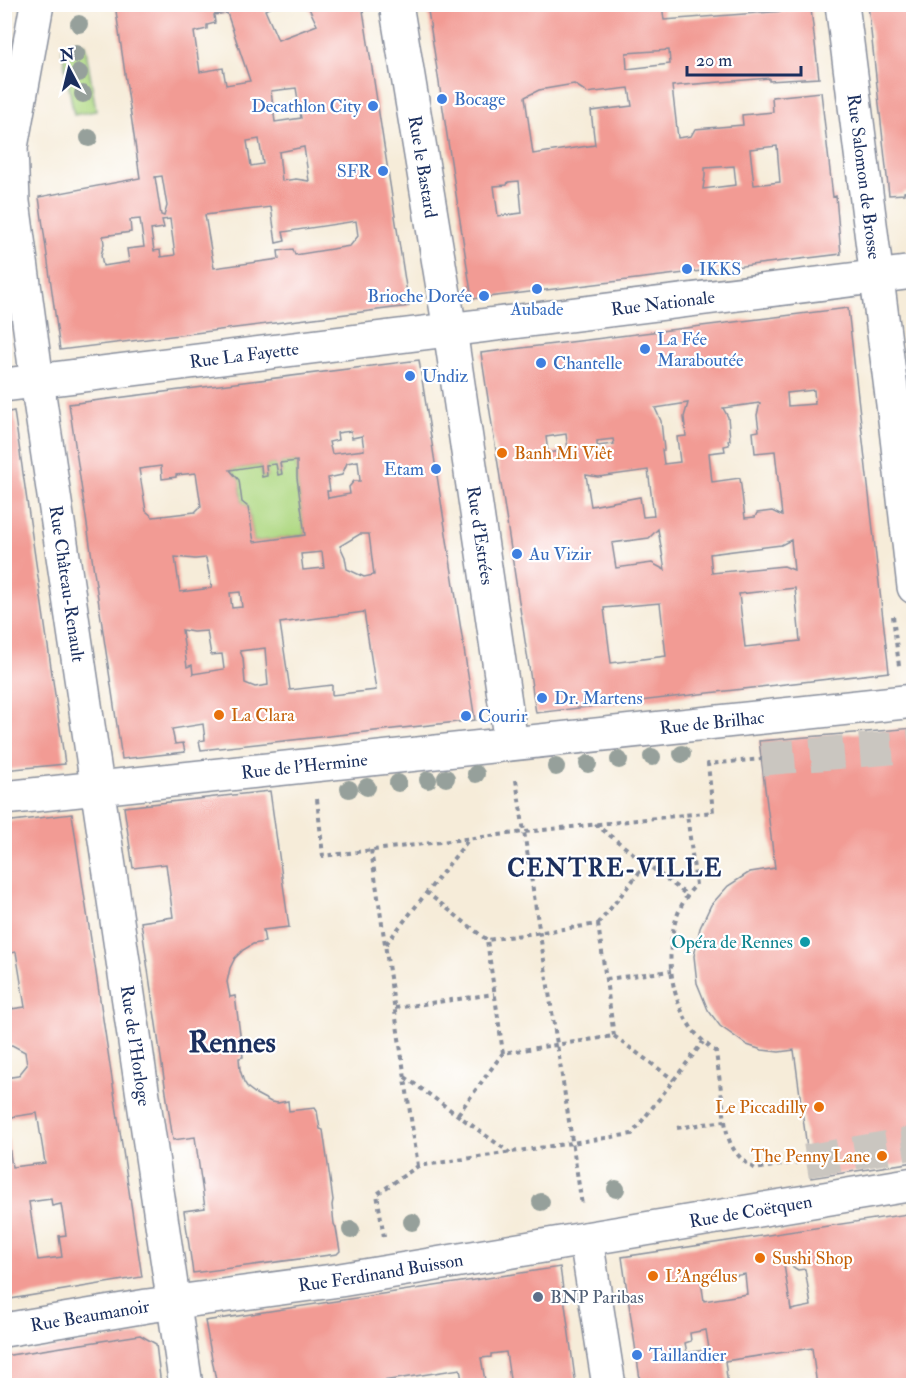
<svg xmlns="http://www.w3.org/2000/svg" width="918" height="1390" font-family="'IM FELL Double Pica',serif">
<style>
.green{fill:#b0d984;stroke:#668471;stroke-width:1.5}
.building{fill:#f29b94;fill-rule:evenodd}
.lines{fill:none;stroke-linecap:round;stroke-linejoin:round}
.minor-tunnel{stroke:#cac6c0;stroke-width:33;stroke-dasharray:33 16;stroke-linecap:butt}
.minor-casing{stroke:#888e9c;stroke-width:36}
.path{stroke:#888e9c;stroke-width:4;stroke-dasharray:4.5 4.5;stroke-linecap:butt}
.minor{stroke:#fff;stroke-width:33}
.tree{fill:#96a09b}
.shop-dot{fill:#3f7fe0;stroke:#fff;stroke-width:2}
.food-dot{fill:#e8710a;stroke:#fff;stroke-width:2}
.culture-dot{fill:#0f9aa8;stroke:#fff;stroke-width:2}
.service-dot{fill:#5c6f8a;stroke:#fff;stroke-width:2}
.labels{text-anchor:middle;stroke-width:4.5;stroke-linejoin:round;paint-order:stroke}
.shop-label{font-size:18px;fill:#366cbe;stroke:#fff;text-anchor:start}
.street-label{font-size:18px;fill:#1b2f5e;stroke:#fff}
.food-label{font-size:18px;fill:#c56008;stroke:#fff;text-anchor:start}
.culture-label{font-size:18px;fill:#0d838f;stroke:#fff;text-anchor:end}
.service-label{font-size:18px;fill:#4e5e75;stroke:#fff;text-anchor:start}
.district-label{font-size:24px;font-weight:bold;letter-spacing:1.5px;fill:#1b2f5e;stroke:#fff}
.town-label{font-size:30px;font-weight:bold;fill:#1b2f5e;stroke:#fff}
</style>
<rect width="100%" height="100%" fill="#fff"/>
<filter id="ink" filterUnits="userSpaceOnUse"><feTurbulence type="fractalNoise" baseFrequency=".0167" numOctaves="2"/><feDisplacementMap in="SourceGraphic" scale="12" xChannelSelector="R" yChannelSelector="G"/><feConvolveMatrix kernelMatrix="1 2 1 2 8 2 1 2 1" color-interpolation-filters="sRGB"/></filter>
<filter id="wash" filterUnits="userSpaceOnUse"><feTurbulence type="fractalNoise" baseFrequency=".008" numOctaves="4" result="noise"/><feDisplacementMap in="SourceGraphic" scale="24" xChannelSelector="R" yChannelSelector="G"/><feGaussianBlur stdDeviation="1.35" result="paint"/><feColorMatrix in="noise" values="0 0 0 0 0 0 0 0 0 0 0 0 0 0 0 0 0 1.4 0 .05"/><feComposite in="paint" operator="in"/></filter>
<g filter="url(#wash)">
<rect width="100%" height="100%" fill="#f6ecd9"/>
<path class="green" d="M85,44L96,111L74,115L62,49Z
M297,461V478L305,535L254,542L248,507L242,502L239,480L230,470L261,465L262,477L267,476L266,465L276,464L278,475L282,473L280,463Z"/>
<g id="blocks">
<path class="building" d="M115,4H280L265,10L278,40L317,25L307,4H362L409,306L60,350L39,197L140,178ZM227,13L250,81L226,85L223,68L200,72L194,32L207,29V25L215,23L214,15ZM296,88L301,118L275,122L271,91ZM259,139L263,164L251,166L247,141ZM304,147L309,181L296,179L282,181L279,152ZM162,176L167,206L164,216L161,215L155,177ZM271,207L276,243L285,241L283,232L356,221L358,236L350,246L295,255L293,249L278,251L279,259L214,268L205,215ZM140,219L144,247L127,249L129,262L103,266L101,255L104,244L103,236L131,232L130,220ZM170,219L175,255L161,257L160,250L154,251L151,230L164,228L162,220Z
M427,4H662L664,20L811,9L819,78L769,81V78L672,86L678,138L691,136L695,129L743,125L742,115L773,112L772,97L821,92L833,197L836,196L841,254L472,299ZM669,50L670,64L627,69L626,53ZM574,84L585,91L586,93L629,88L632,106L591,111L595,145L533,154L525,97L539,90ZM777,146L780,182L754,185L750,149ZM734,166L736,185L703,189L705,176V168ZM519,181L522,213L498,216L494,186L507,185L508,182Z
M868,4H914V191L904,192V194L889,195Z
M848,308L889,672L536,713L481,353ZM814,390L815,404L788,406L787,393ZM688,403L684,417L686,436L677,437L680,462L664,464L662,450H664L661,421L655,408ZM760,403L757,415L759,431L753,432L755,453L775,451L782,516L772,511L757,513L755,517L745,518L740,478L712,482L709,453L725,451L724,446L729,445L728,440H730L728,417L723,408ZM566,434L568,450L548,453L546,437ZM613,439L614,444L597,446V441ZM648,470L654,516L643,517L640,497L591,506L586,475L598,477ZM658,529L665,570L652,563L616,568L612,543L649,538ZM791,540L794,570L784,566L712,573L710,554L781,545ZM795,588L800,641L745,647L739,594ZM660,603L666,656L611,663L604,608Z
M419,360L475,720L201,750L199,741L205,740L203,724L172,729L175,744L183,743L185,752L122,759L69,404ZM351,431L352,438L362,436L364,450L332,454L329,442L338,440L337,433ZM297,461V478L305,535L254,542L248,507L242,502L239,480L230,470L261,465L262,477L267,476L266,465L276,464L278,475L282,474L280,463ZM358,461L360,481H354L349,487L350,494L328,498L327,491H330L328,478L342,475L347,463ZM161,466L162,479L176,477V475L196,473L201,506L195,512L153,517L146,511L139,469ZM360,534H369L374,575L364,577L347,569L345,557L340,546ZM322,552L324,568L303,570L301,554ZM175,557L195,559L206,558L212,588L180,592ZM240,592L242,607L232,608L230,593ZM364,612L376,690L332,695V685L290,690L280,623ZM182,630L193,632L207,631L211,655L222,654L224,669L193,674L192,665L187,667ZM265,648L268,685L255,687L245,683L243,658L240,651Z
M14,411L65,764L4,770V413Z
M914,728V1162L811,1178L794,1050L779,1052L762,1050L747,1045L720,1026L708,1010L697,983L694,956L700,928L711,905L728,886L750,872L775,868L759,741Z
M270,791L289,927L263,930L265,942L253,944L243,950L235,958L230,968L227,982L230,997L235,996L243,1057L239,1058L240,1070L244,1082L248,1088L256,1094L271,1102L278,1103L288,1101L289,1111L315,1108L317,1111L320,1129L323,1130L333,1200L332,1205L334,1224L336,1228L340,1251L337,1254L193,1273L184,1211L205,1208L195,1137L173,1140L141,922L173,917L166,864L133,868L124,807Z
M72,814L142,1277L4,1300V1125H6L12,1167L45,1163L37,1113L5,1118V1078L18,1076L27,1065L25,1052L12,1045L4,1046V1010L25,1007L16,952L4,954V922H7L4,908V822ZM51,1199L52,1206L61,1204L66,1235L59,1236L62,1257L38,1260L29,1202Z
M914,1213V1386H817L812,1348L725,1361L728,1386H641L622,1257ZM791,1256L793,1267L798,1270L805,1269L811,1306L791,1310L783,1258ZM745,1274L747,1294L704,1301L701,1281ZM706,1330L709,1349L687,1353L685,1343L691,1341L690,1333Z
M560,1267L576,1386H511L506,1352L491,1354V1357L481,1358L486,1386H463L460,1369L377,1382V1386H217L205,1321Z
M140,1335L156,1344L161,1386H4V1356Z"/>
</g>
</g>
<g filter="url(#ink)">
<use href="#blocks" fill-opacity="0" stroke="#888e9c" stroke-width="1.5"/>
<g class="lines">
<path class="minor-tunnel" d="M762,759L914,746
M806,1161L914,1143"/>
<g class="minor-casing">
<g id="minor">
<path id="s1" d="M37,4L11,147L13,202L37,381L186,1386"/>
<path id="s2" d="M396,4L450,330L511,743"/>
<path id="s3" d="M842,4L895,420L914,587"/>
<path id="s4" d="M4,385L914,272"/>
<path id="s5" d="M4,798L914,701"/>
<path d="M586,1239L609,1386"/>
<path id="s6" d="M4,1330L147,1306L340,1280L914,1184"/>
</g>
</g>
<path class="path" d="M893,616L899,666
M516,780L582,1205
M317,799L323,856L524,832L713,812L708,764L762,759
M595,824L687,895
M371,850L418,1166
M426,892L487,940
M598,924L614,1036L503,1053L487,940Z
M598,924L646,864
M386,944L469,839
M606,979L671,971
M395,1008L494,994
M614,1036L674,1080
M405,1077L510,1153
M458,1114L503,1053
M725,1121C728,1145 735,1156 755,1169L806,1161
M677,1128L725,1121L716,1052C705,1043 694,1034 687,1021C666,986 664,930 687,896C689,892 693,888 696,885L687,814
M384,1237L377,1194L418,1166L632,1134L703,1042"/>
<use href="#minor" class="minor"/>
</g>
<g class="tree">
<circle cx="79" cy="24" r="9"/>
<circle cx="76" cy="54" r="9"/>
<circle cx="79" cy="73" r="9"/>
<circle cx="83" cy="94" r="9"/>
<circle cx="89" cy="138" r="9"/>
<circle cx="682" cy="754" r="9"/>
<circle cx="652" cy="757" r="9"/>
<circle cx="619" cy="760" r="9"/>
<circle cx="588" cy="764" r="9"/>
<circle cx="556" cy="767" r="9"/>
<circle cx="476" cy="774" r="9"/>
<circle cx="446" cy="778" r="9"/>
<circle cx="428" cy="780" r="9"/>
<circle cx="398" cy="783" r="9"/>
<circle cx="367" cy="787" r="9"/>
<circle cx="349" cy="789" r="9"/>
<circle cx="616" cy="1189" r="9"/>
<circle cx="541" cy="1202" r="9"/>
<circle cx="412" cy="1222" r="9"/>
<circle cx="351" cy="1230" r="9"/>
</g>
</g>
<g class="shop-dot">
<circle cx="442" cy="99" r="6"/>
<circle cx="373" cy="106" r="6"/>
<circle cx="383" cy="171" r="6"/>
<circle cx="687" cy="269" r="6"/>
<circle cx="537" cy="289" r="6"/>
<circle cx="484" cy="296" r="6"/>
<circle cx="645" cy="349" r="6"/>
<circle cx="541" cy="363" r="6"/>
<circle cx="410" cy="376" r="6"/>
<circle cx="436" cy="469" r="6"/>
<circle cx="517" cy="554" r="6"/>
<circle cx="542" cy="698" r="6"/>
<circle cx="466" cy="716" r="6"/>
<circle cx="637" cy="1355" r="6"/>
</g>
<g class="food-dot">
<circle cx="502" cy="453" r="6"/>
<circle cx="219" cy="715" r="6"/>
<circle cx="819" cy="1107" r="6"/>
<circle cx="882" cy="1156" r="6"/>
<circle cx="760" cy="1258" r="6"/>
<circle cx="653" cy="1276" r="6"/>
</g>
<circle class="culture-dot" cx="805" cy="942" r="6"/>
<circle class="service-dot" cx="538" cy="1297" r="6"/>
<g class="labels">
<g class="shop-label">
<text x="454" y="105">Bocage</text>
<text x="361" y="112" text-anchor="end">Decathlon City</text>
<text x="371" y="177" text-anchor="end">SFR</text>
<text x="699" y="275">IKKS</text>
<text x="472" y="302" text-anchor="end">Brioche Dorée</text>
<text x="537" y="315" text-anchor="middle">Aubade</text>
<text x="657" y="345">La Fée<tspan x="657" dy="21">Maraboutée</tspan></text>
<text x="553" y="369">Chantelle</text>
<text x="422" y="382">Undiz</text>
<text x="424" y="475" text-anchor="end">Etam</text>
<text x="529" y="560">Au Vizir</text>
<text x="554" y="704">Dr. Martens</text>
<text x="478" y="722">Courir</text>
<text x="649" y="1361">Taillandier</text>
</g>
<g class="street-label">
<text dy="6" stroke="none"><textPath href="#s2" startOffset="165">Rue le Bastard</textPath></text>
<text dy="6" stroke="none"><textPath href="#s3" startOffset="174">Rue Salomon de Brosse</textPath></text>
<text dy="6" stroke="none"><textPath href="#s4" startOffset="664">Rue Nationale</textPath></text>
<text dy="6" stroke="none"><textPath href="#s4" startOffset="242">Rue La Fayette</textPath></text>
<text dy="6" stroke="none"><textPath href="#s2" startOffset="538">Rue d'Estrées</textPath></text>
<text dy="6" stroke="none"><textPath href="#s1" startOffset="586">Rue Château-Renault</textPath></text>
<text dy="6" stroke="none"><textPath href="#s5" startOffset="712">Rue de Brilhac</textPath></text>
<text dy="6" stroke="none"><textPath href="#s5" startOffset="302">Rue de l'Hermine</textPath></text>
<text dy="6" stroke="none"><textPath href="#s1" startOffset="1053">Rue de l'Horloge</textPath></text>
<text dy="6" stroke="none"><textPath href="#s6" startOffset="756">Rue de Coëtquen</textPath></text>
<text dy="6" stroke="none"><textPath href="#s6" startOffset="381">Rue Ferdinand Buisson</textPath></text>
<text dy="6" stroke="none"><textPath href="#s6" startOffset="87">Rue Beaumanoir</textPath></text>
</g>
<g class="food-label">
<text x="514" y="459">Banh Mi Viêt</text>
<text x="231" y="721">La Clara</text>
<text x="807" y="1113" text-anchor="end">Le Piccadilly</text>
<text x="870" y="1162" text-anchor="end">The Penny Lane</text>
<text x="772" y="1264">Sushi Shop</text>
<text x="665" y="1282">L'Angélus</text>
</g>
<g class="culture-label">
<text x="793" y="948">Opéra de Rennes</text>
</g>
<g class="service-label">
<text x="550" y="1303">BNP Paribas</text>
</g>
<g class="district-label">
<text x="615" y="876">CENTRE-VILLE</text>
</g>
<g class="town-label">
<text x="232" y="1052">Rennes</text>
</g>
</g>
<rect width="918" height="1390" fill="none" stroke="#fff" stroke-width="24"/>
<g transform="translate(69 69) rotate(353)" stroke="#ffffff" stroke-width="4.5" paint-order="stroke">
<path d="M0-4.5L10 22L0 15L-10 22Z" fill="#1b2f5e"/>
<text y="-9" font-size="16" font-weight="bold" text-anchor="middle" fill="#1b2f5e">N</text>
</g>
<path d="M687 66v9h114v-9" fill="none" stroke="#1b2f5e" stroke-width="3"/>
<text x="696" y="66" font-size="18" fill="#1b2f5e" stroke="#ffffff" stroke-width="4.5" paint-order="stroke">20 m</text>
</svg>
